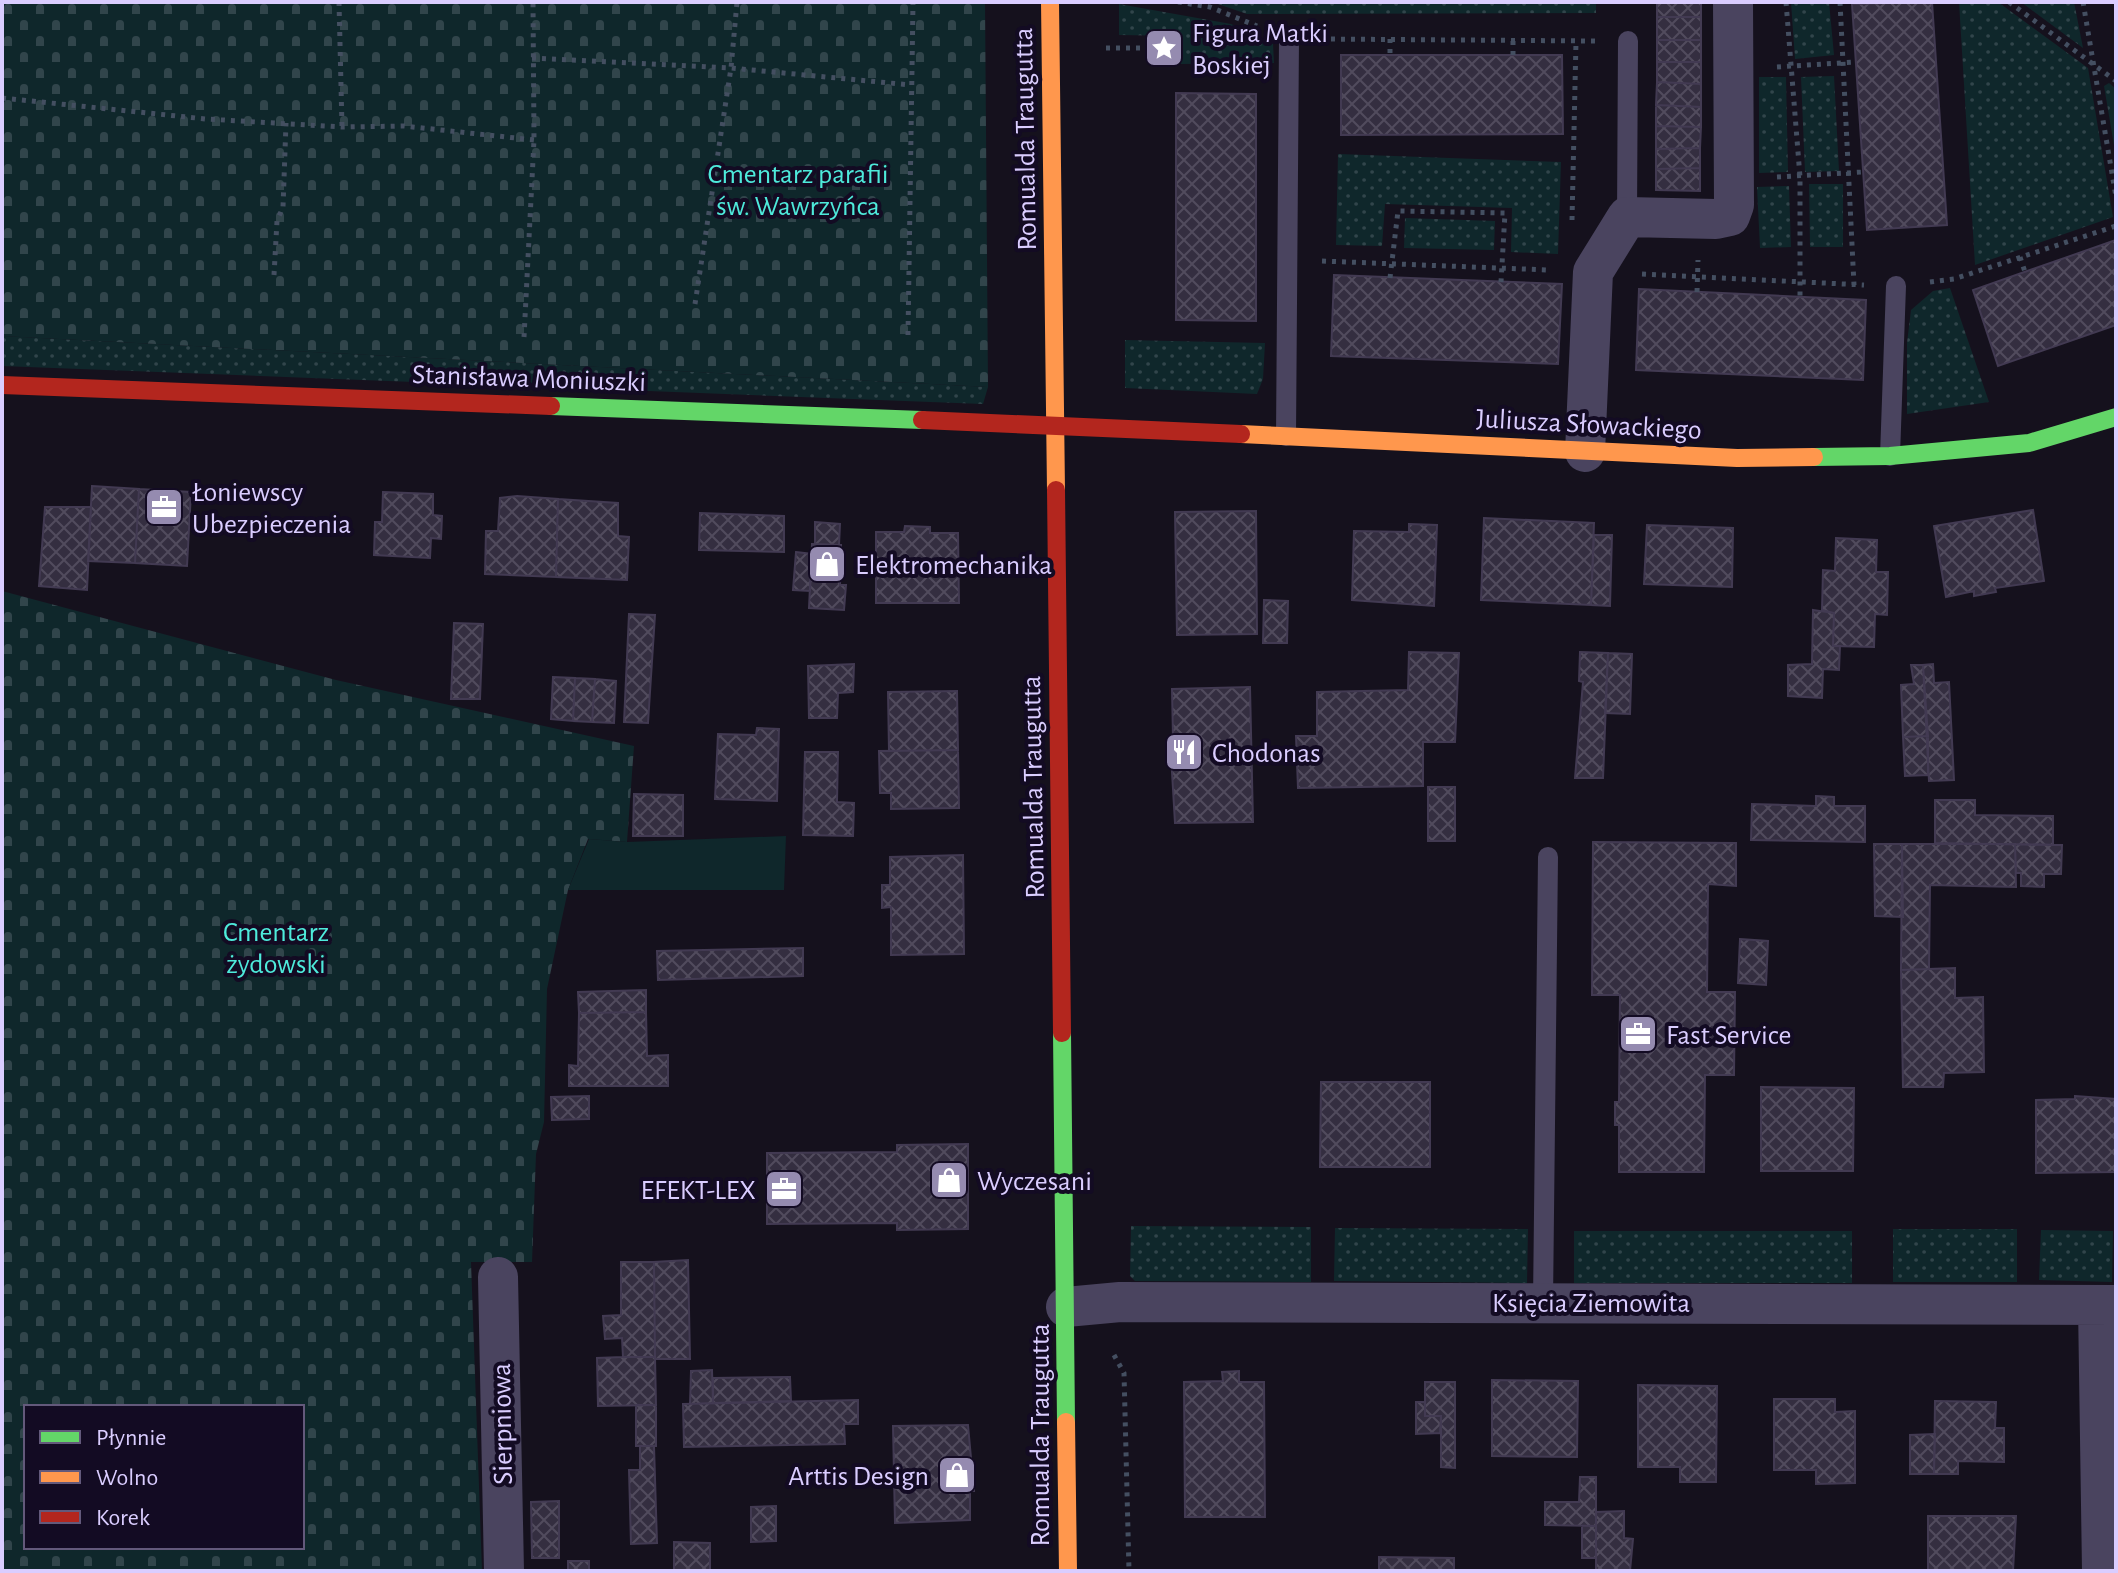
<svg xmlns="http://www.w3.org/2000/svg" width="2118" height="1573" font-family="'Alegreya Sans',sans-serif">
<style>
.grass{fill:url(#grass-dots)}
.cemetery{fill:url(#cemetery-stones);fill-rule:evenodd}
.park{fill:#0f272b}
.building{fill:url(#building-cross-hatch);stroke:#423a52;stroke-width:2}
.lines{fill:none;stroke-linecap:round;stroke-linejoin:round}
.path{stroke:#444f61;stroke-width:5;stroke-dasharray:4 6;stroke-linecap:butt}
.lane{stroke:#4a445f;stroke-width:20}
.street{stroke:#4a445f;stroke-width:40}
.fast{stroke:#63d668;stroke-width:18}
.slow{stroke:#ff974d;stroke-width:18}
.jam{stroke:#b3261e;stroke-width:18}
.labels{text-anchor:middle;stroke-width:8;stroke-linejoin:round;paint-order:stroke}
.poi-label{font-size:28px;fill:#dacdff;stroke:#130b23;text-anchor:start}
.street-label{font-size:28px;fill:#dacdff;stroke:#130b23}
.park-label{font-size:28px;fill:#4eeadb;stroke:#130b23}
</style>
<defs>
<pattern id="grass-dots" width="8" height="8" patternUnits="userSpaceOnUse" patternTransform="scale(2)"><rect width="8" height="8" fill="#0f272b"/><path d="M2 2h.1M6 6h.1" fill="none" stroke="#31454b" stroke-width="1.8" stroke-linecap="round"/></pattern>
<pattern id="cemetery-stones" width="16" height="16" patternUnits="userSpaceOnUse" patternTransform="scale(2)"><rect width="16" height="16" fill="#0f272b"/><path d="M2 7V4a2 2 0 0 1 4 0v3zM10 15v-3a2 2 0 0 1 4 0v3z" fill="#31454b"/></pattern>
<pattern id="building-cross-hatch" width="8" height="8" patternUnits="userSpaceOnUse" patternTransform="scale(2)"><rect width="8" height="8" fill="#342e40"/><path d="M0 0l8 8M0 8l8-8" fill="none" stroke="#514b5d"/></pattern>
</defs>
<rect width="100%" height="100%" fill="#15111d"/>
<path class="grass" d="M1212,2H1596V13L1247,14Z
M1791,2H1829L1834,55L1795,59Z
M1959,2H1998L2088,68L2113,217L1975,265Z
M2021,2H2074L2083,48Z
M1119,4L1231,24L1273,44L1274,63L1180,64L1181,36L1119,35Z
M1834,76L1839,171L1805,172L1801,77Z
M1759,77H1786L1788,172L1759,173Z
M2109,83L2116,89V157L2104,86Z
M1338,154L1561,162L1558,254L1511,252L1512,208L1385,204L1382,246L1336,245Z
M1809,184H1843V247H1810Z
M1789,186L1791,247L1760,248L1757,187Z
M1405,218L1495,221L1494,250L1404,248Z
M1950,288L1989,402L1907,414V343L1911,310L1933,291Z
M2,336L988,387L983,404L2,366Z
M1125,340L1265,343L1263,379L1257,394L1125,388Z
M1131,1226L1311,1227V1282L1135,1281L1130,1276Z
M1335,1228L1528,1229L1527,1283L1334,1281Z
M1893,1229H2017V1282H1893Z
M2041,1230L2113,1231L2112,1282L2039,1280Z
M1574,1231H1852V1283H1574Z"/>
<path class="cemetery" d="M2,2H985L988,387L2,336Z
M2,591L336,680L634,746L627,842L588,839L568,890L547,989L544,1122L536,1154L532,1262H471L482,1571H2ZM26,1407H302V1547H26Z"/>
<path class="park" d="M786,836L784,890H568L589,839L627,842Z"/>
<path class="building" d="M1657,2H1701V17H1657Z
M1932,2L1947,225L1867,230L1852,4Z
M1657,17H1701V40H1657Z
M1657,40H1701V62H1657Z
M1341,55H1562L1563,134L1341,135Z
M1657,62H1701V84L1657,82Z
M1657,82L1701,84V107L1656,105Z
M1176,93L1256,94V321L1176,320Z
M1656,105L1701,107V127L1656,126Z
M1656,126L1701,127L1700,148L1656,149Z
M1700,148V168L1656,169V149Z
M1700,168V191L1656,190V169Z
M2116,240V325L1998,366L1973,290Z
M1334,275L1562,284L1558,364L1331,356Z
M1639,289L1866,300L1863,380L1636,370Z
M92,486L139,489L135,563L88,561Z
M139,489L191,492L187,566L135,563Z
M383,492L433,494V515L442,516L441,539L431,538L430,558L374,555L375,522H382Z
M517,496L558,499L556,577L485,574L486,531H498L500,498Z
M558,499L618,503V536L629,537L627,580L556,577Z
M45,507H91L87,590L39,586Z
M2033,510L2044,581L1995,588L1996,592L1974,596V591L1946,597L1934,526Z
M1256,511L1257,634L1177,635L1175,512Z
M700,513L784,516V552L699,550Z
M1484,518L1594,523L1591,605L1481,600Z
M815,522L840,524L839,545L815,544Z
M1409,524L1437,525L1434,606L1352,600L1354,531L1409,532Z
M1647,525L1733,528L1732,587L1644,584Z
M905,526L930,527V533H958L959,603H876V532H904Z
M1594,535H1612L1610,606L1591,605Z
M1836,538L1877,540L1876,572H1888L1887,615L1875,614L1874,647L1833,646L1834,613L1822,610L1823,570L1835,571Z
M812,544L841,545L840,585H846L844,610L809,608Z
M796,552L812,554L810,591L793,590Z
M1264,600L1288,601L1287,643H1263Z
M1813,610L1834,613L1833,646H1840L1839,670L1823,669L1822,698L1788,696V665L1812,664Z
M629,614L655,615L648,723L624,722Z
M454,623L483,624L480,699H451Z
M1409,652L1459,653L1455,742H1423V786L1298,788L1296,736H1317V692L1408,690Z
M1580,652L1608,653L1603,778H1575L1583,682L1579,681Z
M1608,653L1632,654L1630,714L1605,713Z
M854,664L853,692L838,693L837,718H809L808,666Z
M1933,664L1934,683L1949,682L1954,780L1929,781L1923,665Z
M1911,665H1923L1928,736L1903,737L1901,685L1914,684Z
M553,677L575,678L573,721L551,719Z
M575,678L595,679L592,722L573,721Z
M595,679L616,681L614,723L592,722Z
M1250,687L1253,822L1175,823L1170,738H1173L1172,689Z
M957,691L958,750L889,751L888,692Z
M757,728L779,729L777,801L715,799L718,734L756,735Z
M1928,736V775L1905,776L1903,737Z
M958,750L959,808L891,809V793H880L879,751Z
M805,752H838L837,802L854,803L853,836L803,835Z
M1428,787H1455V841H1428Z
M634,794L683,795V836H633Z
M1816,796L1834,797V806H1865V842L1751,840L1752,804L1816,806Z
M1935,800H1975V815L2053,816V845L1935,843Z
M1593,842L1736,843V886L1708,884L1707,992H1735L1734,1075H1705L1704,1172H1619V1125H1615V1102H1619L1620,995H1592Z
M1874,844H1902L1903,917L1875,916Z
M1902,844H2015L2016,887L1930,885L1929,969L1901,970Z
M2015,844L2062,845L2061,874H2044V887L2021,886V873H2016Z
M963,855L964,954L891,955V907L882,908V885H890V857Z
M1740,939L1768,941L1766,985L1738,983Z
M803,948V976L658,980L657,951Z
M1955,968V998L1983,997L1984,1072L1944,1073L1943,1087H1903L1901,970Z
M646,990V1012L579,1013L578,992Z
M646,1012L647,1056L668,1055V1086H569V1065L578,1066L579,1013Z
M1321,1082H1430V1167H1320Z
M1761,1087L1854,1088L1853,1171H1761Z
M589,1096V1119L552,1120L551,1097Z
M2075,1096L2116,1099V1172L2036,1173V1100L2075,1099Z
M968,1144V1229L897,1230V1223L767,1224V1153L897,1152V1145Z
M688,1260L690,1359H655L654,1262Z
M621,1262H654L655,1357H623L622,1338L605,1339L603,1316L621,1315Z
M623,1357H655L656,1405L598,1406L597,1358Z
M712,1370L713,1403L690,1404L691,1371Z
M1239,1371V1382H1264L1265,1517H1185L1184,1382L1223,1381L1222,1372Z
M790,1377L791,1401L713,1403V1378Z
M1492,1380L1578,1381L1577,1457L1492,1456Z
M1425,1382H1455V1468L1441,1467V1416H1425Z
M1638,1385L1717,1386L1716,1482H1680V1467H1638Z
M1774,1399H1835V1412L1855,1411V1483L1816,1484V1470H1774Z
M858,1400V1424H844L845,1444L684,1447L683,1404Z
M1935,1401L1996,1402L1995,1428H2004V1462L1958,1461V1474H1934Z
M1416,1402H1425V1416H1441L1440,1433L1416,1434Z
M636,1405H656V1446H636Z
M968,1425L974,1491H970V1520L895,1523L893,1426Z
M1935,1434L1934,1474H1910V1435Z
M640,1446H654L657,1543L631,1544L629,1470H640Z
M1580,1477H1596V1526L1545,1525V1502H1579Z
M559,1501V1558H532L531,1502Z
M776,1506V1541L751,1542V1507Z
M1624,1511V1538L1633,1539L1630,1571H1596V1512Z
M1928,1516H2016L2013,1571H1928Z
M1582,1526H1596V1558H1582Z
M674,1542L710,1543V1571H674Z
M1379,1557L1454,1558V1571H1379Z
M568,1561H589V1570L615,1571H550L568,1570Z"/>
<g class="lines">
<path class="path" d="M339,2L342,127
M1178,2L1210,7L1257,26
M1786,2L1800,177V297
M1840,2L1854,285
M2009,2L2116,81
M2083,2L2116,197
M1321,39L1595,41
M1390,39V55
M1513,41V55
M1106,48H1144
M532,58L731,68L911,85
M1777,67L1856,62
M2,98L206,119L342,127L404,126L534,140
M1777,177L1863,172
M1572,220L1576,41
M2020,257L2025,272
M1322,261L1548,270
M1642,274L1864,285
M274,275L277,221L283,207L286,123
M1390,278L1398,211L1505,213L1501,282
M1930,282L1954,279L2116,226
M1697,292L1698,260
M695,304L731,68L737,2
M908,335L913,2
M524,337L534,140L533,2
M1114,1355L1124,1373L1129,1571"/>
<path class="lane" d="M1627,217L1628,41
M1286,436L1289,38
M1890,456L1896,286
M1543,1302L1548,857"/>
<path class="street" d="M1585,452L1593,272L1627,217L1716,219L1730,216L1734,205L1733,2
M498,1277L504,1571
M2098,1305L2102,1571
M1066,1307L1120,1302L2116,1305"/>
<path class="fast" d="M551,406L922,420
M1814,457L1890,456L2029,443L2116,417
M1062,1033L1066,1422"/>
<path class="slow" d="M1050,2L1056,490
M1241,434L1737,458L1814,457
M1066,1422L1068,1571"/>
<path class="jam" d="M2,385L551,406
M922,420L1241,434
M1056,490L1062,1033"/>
</g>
<defs>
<g id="sight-square" transform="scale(2)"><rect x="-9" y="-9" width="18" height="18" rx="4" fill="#958bb0" stroke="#130b23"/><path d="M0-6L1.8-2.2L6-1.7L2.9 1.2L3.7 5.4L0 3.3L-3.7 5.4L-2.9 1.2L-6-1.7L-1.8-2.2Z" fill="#fff"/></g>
<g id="office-square" transform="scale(2)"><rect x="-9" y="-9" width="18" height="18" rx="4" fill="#958bb0" stroke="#130b23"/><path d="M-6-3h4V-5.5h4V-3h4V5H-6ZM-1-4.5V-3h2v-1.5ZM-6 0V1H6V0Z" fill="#fff"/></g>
<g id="shop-square" transform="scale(2)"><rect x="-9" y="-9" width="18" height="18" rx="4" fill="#958bb0" stroke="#130b23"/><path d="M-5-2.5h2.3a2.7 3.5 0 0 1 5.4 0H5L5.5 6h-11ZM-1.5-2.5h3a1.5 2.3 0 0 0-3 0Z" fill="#fff"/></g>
<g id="restaurant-square" transform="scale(2)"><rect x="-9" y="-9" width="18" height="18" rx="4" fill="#958bb0" stroke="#130b23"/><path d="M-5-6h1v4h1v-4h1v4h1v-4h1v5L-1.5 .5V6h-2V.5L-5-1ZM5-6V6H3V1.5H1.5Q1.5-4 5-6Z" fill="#fff"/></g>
</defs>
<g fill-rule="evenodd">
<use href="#sight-square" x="1164" y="48"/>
<use href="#office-square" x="164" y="507"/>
<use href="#shop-square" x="827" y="564"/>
<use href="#restaurant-square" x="1184" y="752"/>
<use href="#office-square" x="1638" y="1034"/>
<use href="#shop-square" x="949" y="1180"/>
<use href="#office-square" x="784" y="1189"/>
<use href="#shop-square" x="957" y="1475"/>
</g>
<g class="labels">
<g class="poi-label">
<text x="1192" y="42">Figura Matki<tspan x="1192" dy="32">Boskiej</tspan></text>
<text x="192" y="501">Łoniewscy<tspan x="192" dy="32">Ubezpieczenia</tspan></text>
<text x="855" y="574">Elektromechanika</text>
<text x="1212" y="762">Chodonas</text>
<text x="1666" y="1044">Fast Service</text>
<text x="977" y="1190">Wyczesani</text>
<text x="756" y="1199" text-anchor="end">EFEKT-LEX</text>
<text x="929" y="1485" text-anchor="end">Arttis Design</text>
</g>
<g class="street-label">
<text transform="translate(1024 139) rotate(-91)" y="10">Romualda Traugutta</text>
<text transform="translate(529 377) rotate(2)" y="10">Stanisława Moniuszki</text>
<text transform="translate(1589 423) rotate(3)" y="10">Juliusza Słowackiego</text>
<text transform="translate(1032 787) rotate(-91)" y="10">Romualda Traugutta</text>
<text x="1591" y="1312">Księcia Ziemowita</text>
<text transform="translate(501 1424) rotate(-91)" y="10">Sierpniowa</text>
<text transform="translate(1039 1435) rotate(-90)" y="10">Romualda Traugutta</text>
</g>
<g class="park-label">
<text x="798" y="183">Cmentarz parafii<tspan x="798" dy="32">św. Wawrzyńca</tspan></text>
<text x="276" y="941">Cmentarz<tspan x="276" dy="32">żydowski</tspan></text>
</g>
</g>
<rect width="2118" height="1573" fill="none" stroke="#dacdff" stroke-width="8"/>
<rect x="24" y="1405" width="280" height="144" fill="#130b23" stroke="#63597b" stroke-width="2"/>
<rect x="40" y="1431" width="40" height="12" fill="#63d668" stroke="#63597b" stroke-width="2"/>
<text x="96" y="1445" font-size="24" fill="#dacdff">Płynnie</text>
<rect x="40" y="1471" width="40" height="12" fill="#ff974d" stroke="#63597b" stroke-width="2"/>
<text x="96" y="1485" font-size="24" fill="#dacdff">Wolno</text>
<rect x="40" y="1511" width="40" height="12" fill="#b3261e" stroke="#63597b" stroke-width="2"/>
<text x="96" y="1525" font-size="24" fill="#dacdff">Korek</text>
</svg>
